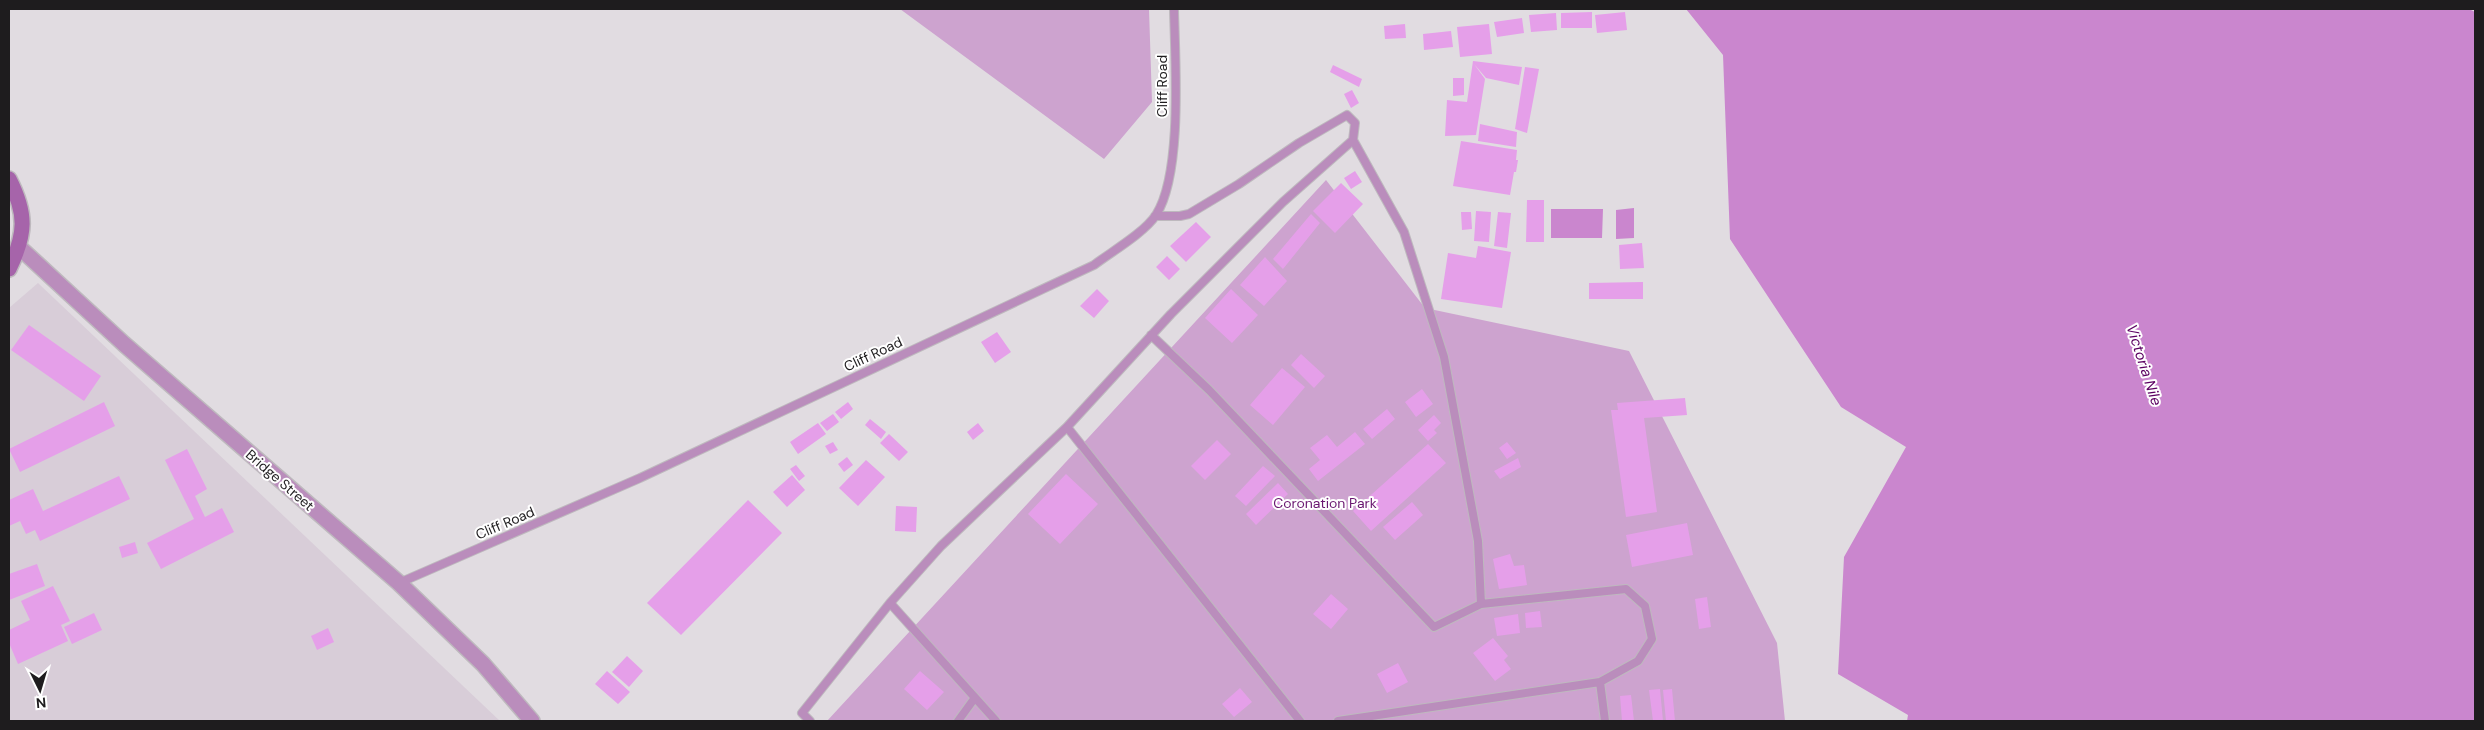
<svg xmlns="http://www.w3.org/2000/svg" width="2484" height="730" font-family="'DM Sans',sans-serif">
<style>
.built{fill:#d8cdd8}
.green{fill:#cda3cf}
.water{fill:#ca86ce}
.building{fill:#e59fe9}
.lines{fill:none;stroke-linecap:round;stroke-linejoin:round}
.lane-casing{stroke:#beb9be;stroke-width:10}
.street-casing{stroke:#beb9be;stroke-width:18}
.secondary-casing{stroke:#beb9be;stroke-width:18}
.lane{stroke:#ba8dbc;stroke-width:8}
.street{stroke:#ba8dbc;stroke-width:15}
.secondary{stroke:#a664aa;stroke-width:15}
.labels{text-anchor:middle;stroke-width:4;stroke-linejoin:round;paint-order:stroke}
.street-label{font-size:14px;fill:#1e1c1e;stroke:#fff}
.park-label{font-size:14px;fill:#6a1770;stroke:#fff}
.water-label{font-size:15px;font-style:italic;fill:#5b0061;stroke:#fff}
</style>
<rect width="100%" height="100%" fill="#e1dce1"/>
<path class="built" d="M38,283L500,721H9V308Z"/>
<path class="green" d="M900,9H1149L1152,102L1104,159Z
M1326,180L1425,308L1629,351L1777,643L1785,721H827Z"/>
<path class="water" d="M1686,9H2469L2475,12V721H1907L1908,715L1838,674L1844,557L1906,447L1841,407L1730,239L1723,55Z
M1634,208V238L1616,239V210Z
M1551,209H1603L1602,238H1551Z"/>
<path class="building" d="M1592,12V28H1561V13Z
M1625,12L1627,30L1597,33L1595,15Z
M1556,13L1557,30L1531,32L1529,15Z
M1522,18L1524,33L1497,37L1494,22Z
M1405,24L1406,38L1385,39L1384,26Z
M1489,24L1492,54L1460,57L1457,27Z
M1451,31L1453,47L1424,50L1423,34Z
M1473,61L1522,67L1519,85L1486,78L1474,64L1485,79L1476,135L1445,136L1447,100L1467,102Z
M1333,65L1362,79L1359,87L1330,72Z
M1525,67L1539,69L1527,133L1515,129Z
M1453,78H1464V95L1453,96Z
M1352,90L1359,103L1351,108L1344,94Z
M1480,124L1517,132L1516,147L1478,141Z
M1461,141L1517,150L1516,160H1518L1516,172H1514L1510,195L1453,186Z
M1355,171L1362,182L1351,189L1344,178Z
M1341,183L1363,204L1335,233L1313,211Z
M1527,200H1544V242H1526Z
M1476,211L1491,212L1489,242L1474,241Z
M1461,212H1471L1472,229L1462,230Z
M1498,212L1511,213L1507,248L1494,246Z
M1311,214L1320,223L1283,269L1273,259Z
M1196,222L1211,237L1186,262L1170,246Z
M1642,243L1644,268L1620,269L1619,245Z
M1478,246L1511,252L1502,308L1441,299L1448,253L1476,258Z
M1167,256L1180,269L1169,280L1156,267Z
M1265,257L1287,281L1264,306L1240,285Z
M1643,282V299H1589V283Z
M1097,289L1109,301L1094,318L1080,306Z
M1231,289L1258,315L1232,343L1205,318Z
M29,325L101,376L84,401L11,350Z
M997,332L1011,352L995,363L981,342Z
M1301,354L1325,376L1314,388L1291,365Z
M1282,368L1305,387L1273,425L1250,405Z
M1422,389L1433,404L1416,417L1405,402Z
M1685,398L1687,415L1644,418L1657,512L1626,517L1611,410H1618L1617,403Z
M104,402L115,426L20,472L9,449Z
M848,402L853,409L841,419L835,412Z
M1387,409L1395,419L1372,439L1363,429Z
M833,414L839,422L827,431L820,423Z
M1434,415L1441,423L1434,430L1437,433L1428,441L1418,430Z
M870,419L886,432L881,439L865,425Z
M818,423L826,434L798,454L790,442Z
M978,423L984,431L973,440L967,432Z
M1355,432L1365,444L1318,481L1309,469L1320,460L1310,448L1327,435L1337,447Z
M889,434L908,452L899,461L880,443Z
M1217,440L1231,454L1205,480L1191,466Z
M833,442L838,450L830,454L825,446Z
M1507,442L1516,453L1507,459L1499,448Z
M1428,444L1446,463L1371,531L1353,511Z
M187,449L207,489L195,496L205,517L222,508L234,532L161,569L147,543L194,519L165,460Z
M847,457L853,465L844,472L838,464Z
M1518,458L1521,467L1500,479L1494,471Z
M866,460L885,477L858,506L839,488Z
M796,465L805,476L799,481L790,469Z
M1263,466L1275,476L1246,506L1235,496Z
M1066,474L1098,504L1060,544L1028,514Z
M792,475L805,490L787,507L773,492Z
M119,476L130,499L40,541L35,530L26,534L20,521L9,526V500L33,489L43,511Z
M1278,483L1288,494L1256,525L1246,514Z
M748,500L782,533L681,635L647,603Z
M1412,502L1423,515L1395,540L1383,527Z
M896,506L917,507L916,532L895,531Z
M1687,523L1693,555L1632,567L1626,535Z
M135,542L138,553L122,558L119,547Z
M1510,554L1514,566L1524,565L1527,585L1499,589L1493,559Z
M37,564L45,586L9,600V574Z
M53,586L70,621L61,625L68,641L18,664L9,643V630L30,620L21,601Z
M1331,594L1348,609L1331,629L1313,614Z
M1707,597L1711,627L1699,629L1695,599Z
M1540,611L1542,627L1526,628L1525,613Z
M94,613L102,630L72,644L64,627Z
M1518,614L1520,633L1497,636L1494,618Z
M328,628L334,642L317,650L311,636Z
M1493,638L1508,656L1504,660L1511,669L1495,681L1473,653Z
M627,656L643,671L629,687L612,672Z
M1398,663L1408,682L1387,693L1377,674Z
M607,671L630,692L618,704L595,684Z
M920,671L944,692L927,710L904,689Z
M1240,688L1252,702L1234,717L1222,704Z
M1660,689L1663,721H1653L1649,690Z
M1672,689L1675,721H1666L1663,690Z
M1631,695L1634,721H1622L1620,696Z"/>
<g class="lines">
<g class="lane-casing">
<path id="lane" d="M1155,216H1180L1189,214L1239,184L1299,143L1347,115L1355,123L1353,140
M1151,335L1209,390L1434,627L1481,604L1626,589L1645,606L1652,639L1638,661L1600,682L1605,721
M1067,427L1300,721
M399,583L640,478L1094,265C1111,252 1144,233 1156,215C1183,173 1175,60 1174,9
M890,603L996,721
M810,721L802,713L890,603L941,546L1067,427L1171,314L1283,202L1353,140L1404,232L1444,357L1478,541L1481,604
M958,721L974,699
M1338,721L1600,682"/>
</g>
<g class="street-casing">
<path id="street" d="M20,248L124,344L399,583L483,664L532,721"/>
</g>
<g class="secondary-casing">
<path id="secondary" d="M9,179C27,214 26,234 9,269"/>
</g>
<use href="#lane" class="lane"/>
<use href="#street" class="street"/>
<use href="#secondary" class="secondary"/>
</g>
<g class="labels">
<g class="street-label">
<text transform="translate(1162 86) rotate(-90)" y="5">Cliff Road</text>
<text transform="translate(873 354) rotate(-25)" y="5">Cliff Road</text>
<text transform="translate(280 480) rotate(41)" y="5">Bridge Street</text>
<text transform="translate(505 523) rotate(-23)" y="5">Cliff Road</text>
</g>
<g class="park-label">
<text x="1325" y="508">Coronation Park</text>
</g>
<g class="water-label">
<text transform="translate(2144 365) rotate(72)" y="5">Victoria Nile</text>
</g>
</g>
<rect width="2484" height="730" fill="none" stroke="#1e1c1e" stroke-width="20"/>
<g transform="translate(40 690) rotate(175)" stroke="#ffffff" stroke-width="4" paint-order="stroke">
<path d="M0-4L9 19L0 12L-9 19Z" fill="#1e1c1e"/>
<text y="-8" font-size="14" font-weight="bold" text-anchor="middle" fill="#1e1c1e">N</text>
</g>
</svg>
